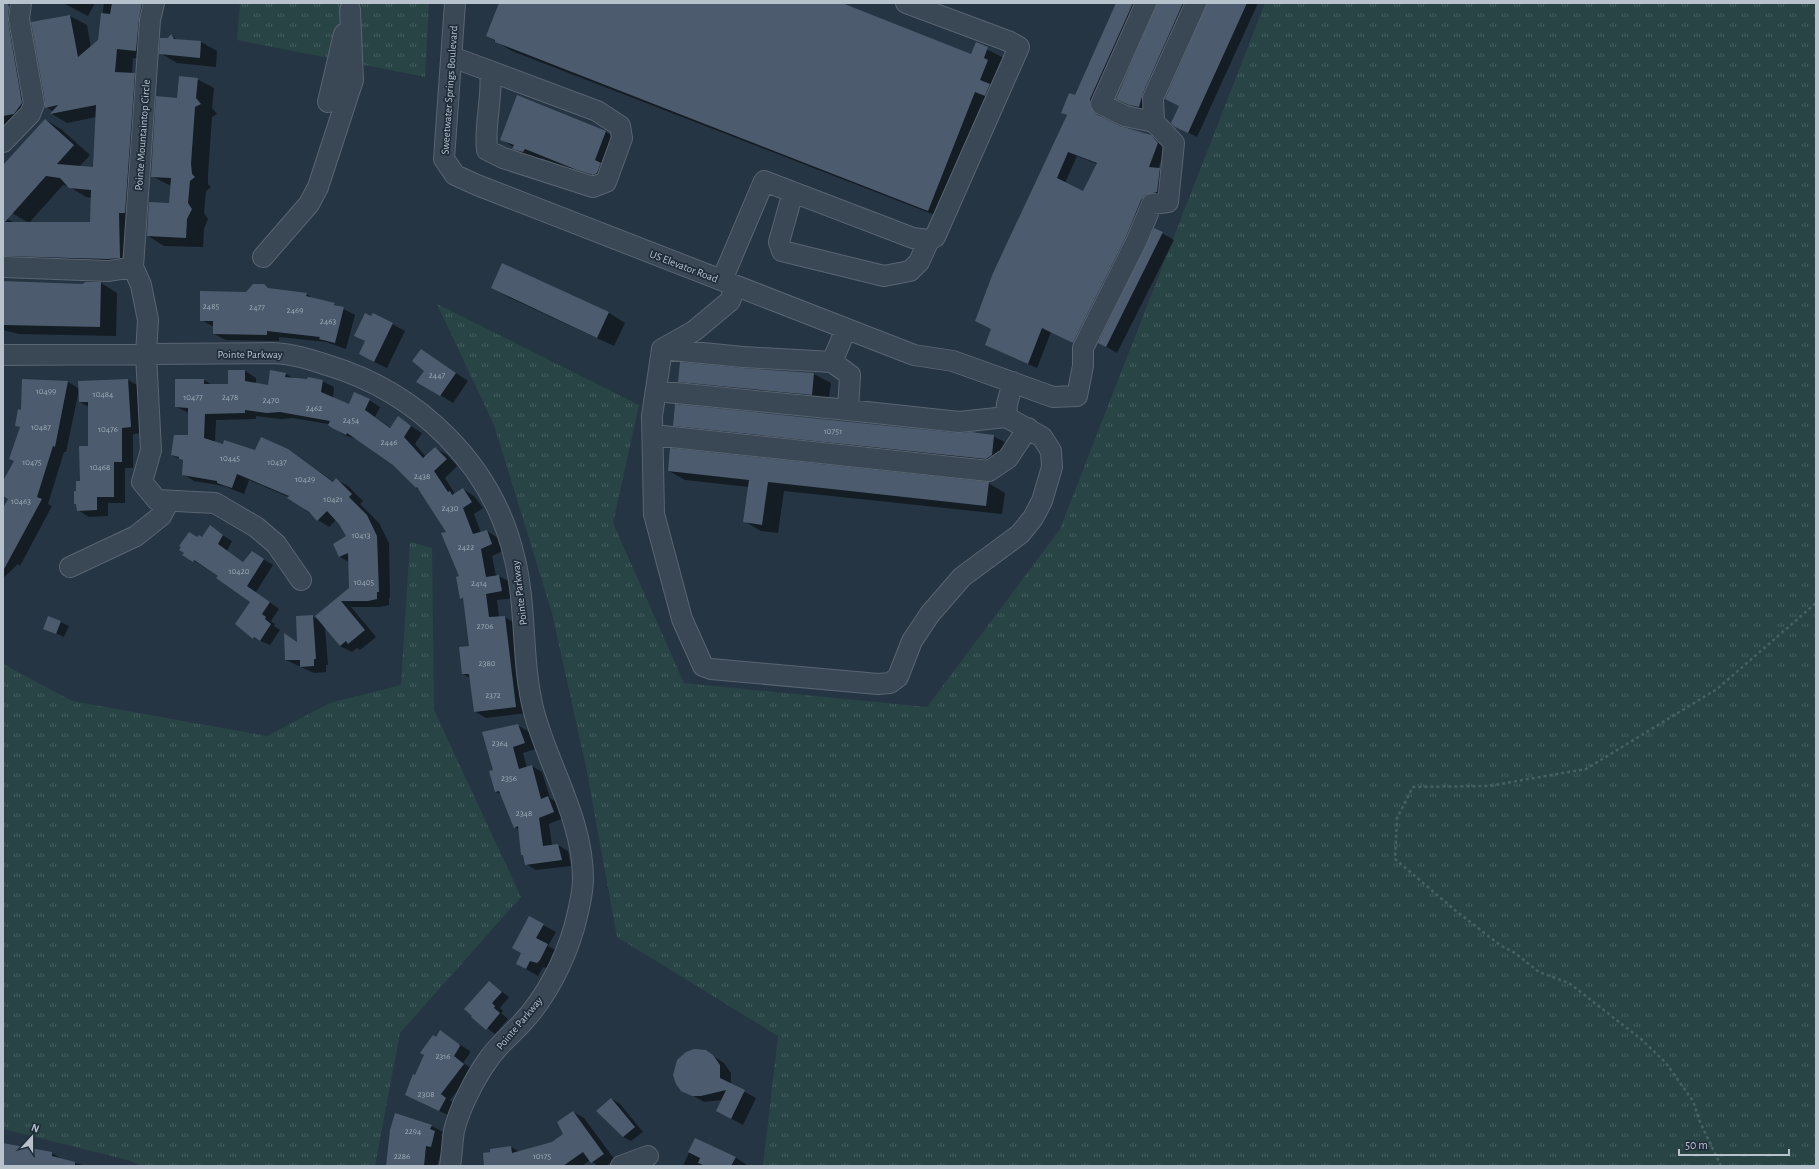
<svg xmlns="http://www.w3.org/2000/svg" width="1819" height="1169" font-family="'Alegreya Sans',sans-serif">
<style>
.grass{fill:url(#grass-tufts)}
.shadow{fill:#0007;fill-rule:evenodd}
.building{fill:#4c5c6e;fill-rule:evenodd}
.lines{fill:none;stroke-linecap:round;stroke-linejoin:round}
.minor-casing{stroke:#596571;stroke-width:22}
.path{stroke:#466161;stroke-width:2.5;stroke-dasharray:3 3;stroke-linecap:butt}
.minor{stroke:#3a4754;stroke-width:20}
.labels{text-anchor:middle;stroke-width:3.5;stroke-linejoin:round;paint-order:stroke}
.number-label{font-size:9px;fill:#9da8b5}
.street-label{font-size:11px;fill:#b8c2cd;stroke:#1f2c39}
</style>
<defs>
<pattern id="grass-tufts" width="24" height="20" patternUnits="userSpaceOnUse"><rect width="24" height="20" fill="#284445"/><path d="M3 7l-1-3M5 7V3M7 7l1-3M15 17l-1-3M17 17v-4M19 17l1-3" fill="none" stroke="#455d5f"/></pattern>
</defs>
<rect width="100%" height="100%" fill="#263544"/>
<path class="grass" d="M240,3H429L425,77L237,40Z
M1265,3H1816V1166H763L778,1036L617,937L586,767L552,613L494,425L437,304L639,405L613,523L684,683L927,707L1060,529Z
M410,542L432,548L434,710L521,897L400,1033L375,1166H142L128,1160L3,1129V664L72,701L267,736L330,703L401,685Z"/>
<path class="shadow" d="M3,3H27L21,24L3,19Z
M63,3H95L88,16Z
M104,3H165L159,9L152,60L133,58L132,74L151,83L136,267L3,261V217L15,223H91L92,198L86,197L68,186L63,185L29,223L12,213L3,205V166L46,120L62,130L90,155L79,167L94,168L96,117L67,123L52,114L54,112L46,107L32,23L70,16L87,25L91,48L99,41Z
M500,3H839L972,55L976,44L1004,58L945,219L512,51L487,36Z
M1117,3H1144L1098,111L1103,119L1120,127L1150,136L1159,141L1166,148L1158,169L1168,173L1166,196L1081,347L1051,332L1037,368L986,345L992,329L976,320L994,274L1068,116L1062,113L1076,97ZM1077,156L1097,164L1083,192L1065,183Z
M1157,3H1194L1147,111L1138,109L1126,103Z
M1208,3H1258L1197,137L1175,126L1180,106L1166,99Z
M3,22L19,31L38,113L3,128Z
M171,36L178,40L201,42L217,51L216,67L177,63L160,53Z
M197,79L214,88L212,108L217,114L212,117L208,174V184L211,187L206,191L204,213L208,219L204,229L203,247L164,246L148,236L170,205L171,186L152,176L178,99Z
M606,132L622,141L607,183L541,158L540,161L530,158L501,139Z
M1155,229L1174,240L1117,353L1100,343Z
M503,264L609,313L625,323L614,346L508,297L492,288Z
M3,282L82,285L101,283L117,293L116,336L19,334L3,330Z
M264,285L271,290L306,294L316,300L334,304L355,315L346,349L326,342L279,337V341L226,340L214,334V327L201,320L246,293Z
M392,324L405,331L387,368L372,361L366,342L355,335Z
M421,350L468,381L453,403L418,381L425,371Z
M742,369L814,374L831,383L828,404L695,391L679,381Z
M245,371L256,378V384L269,386L286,374L295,379L322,381L334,387L333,398L349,406L369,400L380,407L375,417L391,428L398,418L422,433L415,444L426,457L435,448L447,455L457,466L445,478L455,494L463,489L474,496L483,508L474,514L481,533L487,531L498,538L503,551L492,556L496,576H499L510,582L513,598L497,600L499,617H505L516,624L527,713L486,718L474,711L470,678L463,674L470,647L465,600L461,598L460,577L448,532L421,490L416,488L394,464L359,440L344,435L328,424L293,418L280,419L256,416V419L216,420L215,442L256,452L288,450L334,482L337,480L348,486L363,501L360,504L379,523L389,543L390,598H389V605L380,607H351L376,637L360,650L357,648L352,652L340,646L325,627L328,665H326V672L314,673L286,660L285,634L298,643L312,616L319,620L350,588L349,562L340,557L334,544L347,537L340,523L336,520L329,527L318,520L289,497L249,480L244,494L224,486L194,481L183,474L184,461L172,455L189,436V413L176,407V380H204L213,385H229Z
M23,380L68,382L80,389L128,380L139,386L142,433L133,434V468H125V503H108V516L89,517L78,510L81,482L89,447V407L80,402L79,390L66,452H64L48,504L52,506L20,566L18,564L3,578V511L9,499L3,495V483L15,462L21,428L16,425L22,411Z
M674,425L993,436L1010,445L1003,468L690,435Z
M669,471L988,483L1005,493L1002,514L784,491L778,533L761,531L744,521L749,487L685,480Z
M210,527L232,541L227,551L243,562L252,552L273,565L256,592L279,609L271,621L275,624L274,626L280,630L270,645L254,638L237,624L252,602L219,576L184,555L197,538H202Z
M49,617L69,626L64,637L45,628Z
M517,725L528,731L535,749L523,753L527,768L532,766L542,772L550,798L558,803L564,818L549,824L552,845H558L568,851L571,866L536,870L526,864L519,830L515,827L502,795L496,792L494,771Z
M543,925L556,932L548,946L560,952L550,969L543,967L538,976L517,964L522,953Z
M489,982L509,997L500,1008L503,1011L501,1013L508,1019L495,1034L472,1017Z
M440,1032L470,1051V1053L463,1063L474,1070L450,1100L455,1104L450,1116L406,1095Z
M694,1050L705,1051L724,1063L731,1073V1085L756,1098L743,1125L717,1111L722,1100L704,1102L679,1087L674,1075L676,1065L683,1055Z
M612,1099L620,1104L643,1132L631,1141L623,1137Z
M573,1112L584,1118L615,1160L606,1166H598L590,1160L582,1166H485L491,1150L511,1147L519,1152L552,1143L564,1134Z
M396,1115L432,1126L443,1132L441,1135L445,1138L437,1166H387Z
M695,1139L735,1157L747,1165V1166H683Z
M3,1143L52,1153L63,1160L87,1166H3Z"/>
<path class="building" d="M3,3H8L9,7L8,21L22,103L14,114L3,116Z
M112,3H142L139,19L136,51L117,49L115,72L135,73L125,213H119L120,258L108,259L3,256V165L45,119L74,145L57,164L93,167L96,105L50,114L58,105L45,108V102L31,22L70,15L78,57L98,40L101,13L110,14ZM46,176L60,178L69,188L91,190L90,222H5Z
M499,3H842L971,54L976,42L988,47L984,58L988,60L980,80L990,84L985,96L975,92L928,211L495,42V40L486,36Z
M1116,3H1133L1090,99V105L1096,114L1120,126L1151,135L1158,143L1149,167L1160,168L1157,192L1145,195L1141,200L1126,237L1073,343L1042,328L1028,364L985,345L991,329L975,321L993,273L1067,115L1061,113L1069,93L1075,95ZM1068,152L1097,163L1083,191L1057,178Z
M1157,3H1183L1143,93L1139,107L1129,105L1116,99Z
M1207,3H1247L1188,133L1175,127L1171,123L1179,106L1165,99Z
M171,34L174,39L201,41L200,58L159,54L160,38H168Z
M179,76L198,78L196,98L201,104L195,107L191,164L192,174L195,177L190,181L188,203L192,209L187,219L186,238L147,236L149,202L169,203L171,178L151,177L156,96L177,98Z
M517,95L606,131L595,160L601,163L597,173L593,175L577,170L525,149L523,152L512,149L514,145L500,140Z
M1154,228L1163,232L1106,347L1098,343Z
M502,263L609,312L597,338L491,288Z
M3,281L82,284L86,282H101L100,327L3,325Z
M253,284H264L268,288L307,293L306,296L335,303L334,305L344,307L335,343L319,339L320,337L267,331V335L213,334V321H200V291L246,292Z
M365,313L371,316L373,313L393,323L374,362L359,354L365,341L354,336Z
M421,349L456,373L440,396L416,382L424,371L412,361Z
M680,362L742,368L814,373L812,395L678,382Z
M228,370H245V381L268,385L270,370L286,373L285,377L307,379L308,377L323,380L321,392L349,404L354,392L370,399L365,410L390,428L398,416L411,426L404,437L423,458L435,447L447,459L434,471L448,492L450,491L452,495L463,488L472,502L463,508L473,534L487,530L492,544L481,549L486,577L499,575L502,591L486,594L489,617L505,616L516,707L474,712L469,674H462L459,647L469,646L463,598L460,599L456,577L459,576L441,533L446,532L417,487L416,488L393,465L347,433L346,435L332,428L328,425L330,421L280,412L267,413L245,410V413L205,414L204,438L223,444L224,440L255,450L261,437L288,449L333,482L336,478L352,494L349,497L367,515L377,536L379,592H377V599L368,601H341L365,630L348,644L346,641L340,646L315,616L349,588L348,553L339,557L333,544L346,536L339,524L327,511L317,521L309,512L287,498L289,496L237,474L232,488L217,483V481L182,475L183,460L179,459V457L171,455L174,435H188V408L175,407V379H204V384H228Z
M22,379L68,381L55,447L53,446L37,497L42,499L3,571V508L8,499L3,496V481L14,461L9,459L20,427L15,426L18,409L21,410Z
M128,379L131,427L122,428V462H114V497H97V510L77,511L76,504H74V491H76V481H80L79,446H88V402H79L78,381Z
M675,404L958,433L971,432L994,435L992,455L986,459L673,426Z
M670,448L989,482L986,506L768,482L762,525L743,522L749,480L668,471Z
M210,525L223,535L218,544L243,562L252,551L264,559L247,586L270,602L262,614L266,617L265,619L271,624L260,641L254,637L253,639L235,624L250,602L216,578L218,576L194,560L193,562L182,555L184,553L179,550L181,547L179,546L189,532L197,537L199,535L202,537Z
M313,615L316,659H314V666L300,667V660H285L284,633L297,642L296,616Z
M48,616L61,621L56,634L43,629Z
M518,724L525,743L513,747L519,769L532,765L541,799L548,796L554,812L539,818L543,846L558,844L562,860L525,865L523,855H521L518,826L514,828L499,791L495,792L489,771L493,770L482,732Z
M529,916L544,924L536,938L548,944L540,960L537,963L530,961L526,969L516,964L521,953L512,948Z
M489,981L502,992L492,1003L495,1006L494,1008L500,1013L486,1030L471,1017L472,1016L464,1009Z
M440,1030L459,1044L460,1046L454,1056L464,1064L441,1094L446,1098L439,1111L405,1095L413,1074L415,1075L424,1055L420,1053L433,1035L436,1037Z
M694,1049L706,1050L713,1055L720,1065V1078L745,1090L731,1119L716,1111L726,1090L701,1096H692L681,1091L676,1084L673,1075L677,1060L686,1052Z
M611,1098L635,1127L623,1137L596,1111Z
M573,1111L604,1154L591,1163L583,1152L563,1166H484L483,1153L490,1152V1149L511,1146L512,1153L552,1142L563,1134L557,1122Z
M395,1113L432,1125L430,1129L435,1131L431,1147L426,1146L424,1166H386L390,1130Z
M695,1138L736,1157L731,1166H706L698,1163L700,1158L688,1152Z
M3,1143L52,1152V1156L75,1162V1166H3Z"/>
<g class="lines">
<g class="minor-casing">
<path id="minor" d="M154,3L150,20L133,267L141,285L148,320L146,354L151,450L142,482L157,500L215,503L256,527L276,544L301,580
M455,3L444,159L455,175L477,185L914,355L953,361L1053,397L1077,396L1083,366V348L1136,242L1152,204L1168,202L1174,143L1154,122L1125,116L1101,104L1146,3
M452,57L490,71C493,97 484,124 487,150L503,158L593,187L606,182L622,138L620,126L597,111L490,71
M328,102L344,34
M1154,122L1153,98L1196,3
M3,142L30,114L34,104L19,19L21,3
M793,192L779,242L782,251L884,276L910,271L919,262L929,240
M263,257L309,204L318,187L353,80L350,10
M3,267L109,271L133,267
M722,280L764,181L913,238L929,240L935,237L1019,47L1008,41L906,3
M735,286L730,301L694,331L662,349L652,416L654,514L682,619L703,666L711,669L878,684L890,683L898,677L912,641L930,614L962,577L1020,534L1033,518L1042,501L1052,467L1051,451L1042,437L1006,417L1007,404L1013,382
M662,349L743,357L832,362L846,329
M3,355L274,353C293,354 309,359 327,365C418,392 494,465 515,560C527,610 521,662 534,712C549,768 583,819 583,879C583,894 578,913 574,928C564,962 546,997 522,1023C511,1035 497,1046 488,1060C475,1078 459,1109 454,1131C452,1143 452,1155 450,1166
M656,391L848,410L850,375L832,362
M848,410L959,422L1006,417
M653,435L989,471L1008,458L1028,428
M70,567L136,536L161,516L169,501
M621,1166L648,1156"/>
</g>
<path class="path" d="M1721,1166L1700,1122L1693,1101L1666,1063L1641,1039L1569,983L1539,972L1515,953L1500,945L1456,911L1395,859L1397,818L1413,787L1489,786L1586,769L1717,689L1816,603"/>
<use href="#minor" class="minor"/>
</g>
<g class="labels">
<g class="number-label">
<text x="211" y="309">2485</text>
<text x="257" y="310">2477</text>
<text x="295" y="313">2469</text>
<text x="328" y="324">2463</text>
<text x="437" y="378">2447</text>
<text x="46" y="394">10499</text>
<text x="103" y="397">10484</text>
<text x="193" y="400">10477</text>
<text x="230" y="400">2478</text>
<text x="271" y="403">2470</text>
<text x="314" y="411">2462</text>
<text x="351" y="423">2454</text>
<text x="41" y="430">10487</text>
<text x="108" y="432">10476</text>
<text x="833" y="434">10751</text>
<text x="389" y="445">2446</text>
<text x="230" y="461">10445</text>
<text x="32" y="465">10475</text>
<text x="277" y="465">10437</text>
<text x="100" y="470">10468</text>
<text x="422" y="479">2438</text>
<text x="305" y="482">10429</text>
<text x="333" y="502">10421</text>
<text x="21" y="504">10463</text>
<text x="450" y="511">2430</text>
<text x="361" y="538">10413</text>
<text x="466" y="550">2422</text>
<text x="239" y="574">10420</text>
<text x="364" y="585">10405</text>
<text x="479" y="586">2414</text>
<text x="485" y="629">2706</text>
<text x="487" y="666">2380</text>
<text x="493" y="698">2372</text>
<text x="500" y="746">2364</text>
<text x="509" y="781">2356</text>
<text x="524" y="816">2348</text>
<text x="443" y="1059">2316</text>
<text x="426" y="1097">2308</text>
<text x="413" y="1134">2294</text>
<text x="402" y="1159">2286</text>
<text x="542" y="1159">10175</text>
</g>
<g class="street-label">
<text transform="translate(449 90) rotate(-86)" y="4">Sweetwater Springs Boulevard</text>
<text transform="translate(142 135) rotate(-86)" y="4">Pointe Mountaintop Circle</text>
<text transform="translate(684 266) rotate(21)" y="4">US Elevator Road</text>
<text x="250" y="358">Pointe Parkway</text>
<text transform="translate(519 593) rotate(-97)" y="4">Pointe Parkway</text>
<text transform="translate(519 1023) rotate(-50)" y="4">Pointe Parkway</text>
</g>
</g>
<rect width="1819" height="1169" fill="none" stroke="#b8c2cd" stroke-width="8"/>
<g transform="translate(32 1137) rotate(21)" stroke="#1f2c39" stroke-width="3" paint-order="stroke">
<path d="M0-3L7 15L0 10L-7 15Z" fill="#b8c2cd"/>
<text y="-6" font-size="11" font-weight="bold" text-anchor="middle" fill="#b8c2cd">N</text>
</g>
<path d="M1679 1149v6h110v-6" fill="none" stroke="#b8c2cd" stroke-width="2"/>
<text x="1685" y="1149" font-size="12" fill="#b8c2cd" stroke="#1f2c39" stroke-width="3" paint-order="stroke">50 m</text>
</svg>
